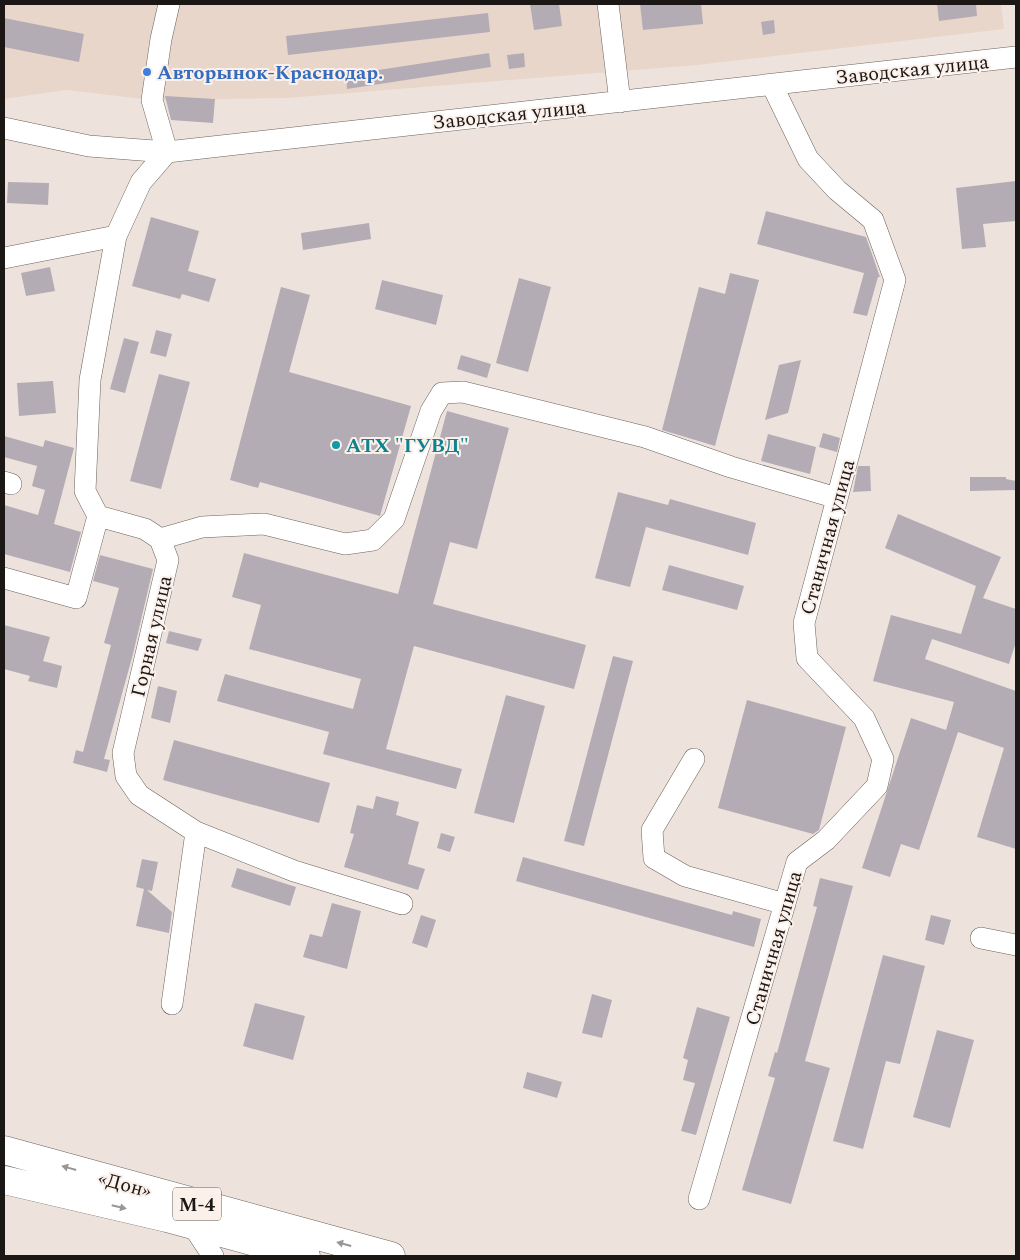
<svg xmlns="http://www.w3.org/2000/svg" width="1020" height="1260" font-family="Spectral,serif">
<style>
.built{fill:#e8d6cb}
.building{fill:#b4acb5}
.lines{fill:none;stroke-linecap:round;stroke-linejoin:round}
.minor-casing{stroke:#6b615c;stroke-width:22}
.highway-casing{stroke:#6b615c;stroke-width:29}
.minor{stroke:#fff;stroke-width:21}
.highway{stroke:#fff;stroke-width:28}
.oneway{fill:#989796}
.shop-dot{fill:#3f7fe0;stroke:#fbf0ea;stroke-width:2}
.culture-dot{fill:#0f9aa8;stroke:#fbf0ea;stroke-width:2}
.labels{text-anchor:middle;stroke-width:4;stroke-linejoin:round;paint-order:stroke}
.shield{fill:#fbf0ea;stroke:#5e5855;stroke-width:1}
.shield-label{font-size:19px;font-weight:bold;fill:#1b1715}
.street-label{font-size:20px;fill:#1b1715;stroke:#fbf0ea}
.shop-label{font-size:20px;font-weight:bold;fill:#366cbe;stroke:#fbf0ea;text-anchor:start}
.culture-label{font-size:20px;font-weight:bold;fill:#0d838f;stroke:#fbf0ea;text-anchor:start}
</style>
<rect width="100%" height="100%" fill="#eee3dc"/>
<path class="built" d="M4,4H1001L1004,29L697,65L287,98L152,100L66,90L4,99Z"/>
<path class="building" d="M530,4H559L562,26L534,30Z
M640,4H701L703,24L643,30Z
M937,4H976L977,16L939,21Z
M488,13L490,32L288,55L286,36Z
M4,18L84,34L79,62L4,47Z
M774,20L775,33L763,35L761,22Z
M489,53L491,67L347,89L346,75Z
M524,53L525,67L509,69L507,55Z
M165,96L215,99L213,123L171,120Z
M1016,181V221L983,224L986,247L962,249L956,188Z
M8,182L49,183L48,205L7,203Z
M766,211L866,237L880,277H878L867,316L853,313L864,273L757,244Z
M151,217L199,231L188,271L216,279L209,302L182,294L180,299L132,286Z
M369,223L371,239L303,250L301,233Z
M50,267L55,291L26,296L21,273Z
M730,273L759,280L715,446L662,430L699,287L725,294Z
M519,278L551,287L528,372L496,363Z
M382,280L443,295L436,325L375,309Z
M281,287L310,295L289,372L411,406L380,516L260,482L258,488L230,480Z
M156,330L172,334L166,357L150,353Z
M124,338L139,342L125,393L110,389Z
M461,355L491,364L487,378L457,369Z
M801,360L788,413L765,420L779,365Z
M159,374L190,382L161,489L130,481Z
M53,381L56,413L19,416L17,383Z
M447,411L509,428L477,549L450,542L433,604L586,645L574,689L414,646L386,749L462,769L456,789L323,754L329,732L217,701L225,674L353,709L361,679L249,649L261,605L232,597L244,553L398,594Z
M823,433L840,438L837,452L819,447Z
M768,434L816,447L810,474L761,461Z
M4,436L43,447L45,440L74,448L54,524L81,532L70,572L4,554V505L38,515L45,490L32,486L37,466L4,457Z
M858,466H870L871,491L853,492Z
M970,477H1006V479L1016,481V490L970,491Z
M618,492L668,505L670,499L756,523L748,555L646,527L630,587L595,578Z
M898,514L1001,557L983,598L1016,609V642L1009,664L932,639L925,659L1016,691V849L977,837L1004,748L958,732L919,850L901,844L890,877L862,868L911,718L946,730L954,702L873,681L891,615L961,634L976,586L885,548Z
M100,555L153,569L133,654L104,759L110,760L107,772L73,763L76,750L83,752L111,645L104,643L119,588L93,581Z
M669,565L744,586L737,610L662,590Z
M4,625L50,637L43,661L62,666L57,688L28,681L30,676L4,669Z
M169,631L202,639L198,651L166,643Z
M613,656L633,661L584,846L564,841Z
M158,686L177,691L170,723L151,718Z
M506,695L545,706L514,823L474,813Z
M747,700L846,727L819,830L813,834L718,808Z
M174,740L330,783L319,823L163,780Z
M376,796L399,802L396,815L419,822L408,864L425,869L418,890L344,867L354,834L350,833L357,805L373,809Z
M441,833L455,837L450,852L437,848Z
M523,857L732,915L733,911L761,919L754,947L516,881Z
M142,859L158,862L152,891L147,890L172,912L169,933L136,926L144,889L136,887Z
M237,868L296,887L290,906L231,887Z
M820,878L853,886L805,1061L830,1068L791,1204L742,1190L775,1078L768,1076L775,1052L777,1053L817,907L813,906Z
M332,903L361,911L347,969L303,957L310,934L322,937Z
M421,915L436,920L427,948L412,943Z
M931,915L951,920L944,945L925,940Z
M883,955L925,966L900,1064L886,1061L863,1149L833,1141Z
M592,994L612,1000L602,1038L582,1033Z
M255,1003L305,1016L293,1060L243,1046Z
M697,1007L730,1017L696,1135L681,1131L695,1083L683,1080L688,1060L683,1058Z
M937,1030L974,1040L950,1128L913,1117Z
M527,1072L562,1082L557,1098L523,1088Z"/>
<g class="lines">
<g class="minor-casing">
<path id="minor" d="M169,4L161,39L152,100L167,152L141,182L116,236L90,380L85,491L98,516L145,529L160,539L168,560L123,753L126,776L139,795L196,832L294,871L402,904
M608,4L620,102
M4,128L89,146L167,152L1016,57
M4,258L116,236
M4,482L11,484
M160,539L202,527L264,524L345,544L373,540L394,519L431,411L442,393L463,392L645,437L731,467L837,498
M4,578L76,598L98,516
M694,759L652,830L654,858L685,876L785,904
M981,938L1016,945
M172,1004L196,832
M699,1199L797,862L826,840L877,786L883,759L864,718L807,658L804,623L895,280L873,220L837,190L808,159L772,85
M193,1226L213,1256"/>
</g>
<g class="highway-casing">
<path id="highway" d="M4,1150L391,1256
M4,1180L167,1218L306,1256"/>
</g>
<use href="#minor" class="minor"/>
<use href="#highway" class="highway"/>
</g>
<defs><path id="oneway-solid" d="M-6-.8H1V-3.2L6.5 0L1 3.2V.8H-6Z" transform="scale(1.25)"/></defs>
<g class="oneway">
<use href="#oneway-solid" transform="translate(69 1168) rotate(-164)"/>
<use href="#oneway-solid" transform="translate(119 1207) rotate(13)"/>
<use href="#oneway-solid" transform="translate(344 1244) rotate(-165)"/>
</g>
<circle class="shop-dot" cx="147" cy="72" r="5"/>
<circle class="culture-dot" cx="336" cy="445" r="5"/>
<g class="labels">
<rect class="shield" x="173" y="1187.5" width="48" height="33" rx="4"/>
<g class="shield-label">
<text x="197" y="1211">М-4</text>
</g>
<g class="street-label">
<text transform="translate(912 69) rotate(-6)" y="7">Заводская улица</text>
<text transform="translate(509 114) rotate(-6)" y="7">Заводская улица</text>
<text transform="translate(827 537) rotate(-75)" y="7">Станичная улица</text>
<text transform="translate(151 636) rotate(-77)" y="7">Горная улица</text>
<text transform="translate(773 948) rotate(-74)" y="7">Станичная улица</text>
<text transform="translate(125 1184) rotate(15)" y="7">«Дон»</text>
</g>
<g class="shop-label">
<text x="157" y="79">Авторынок-Краснодар.</text>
</g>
<g class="culture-label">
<text x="346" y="452">АТХ "ГУВД"</text>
</g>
</g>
<rect width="1020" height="1260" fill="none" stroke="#1b1715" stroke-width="10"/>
</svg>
